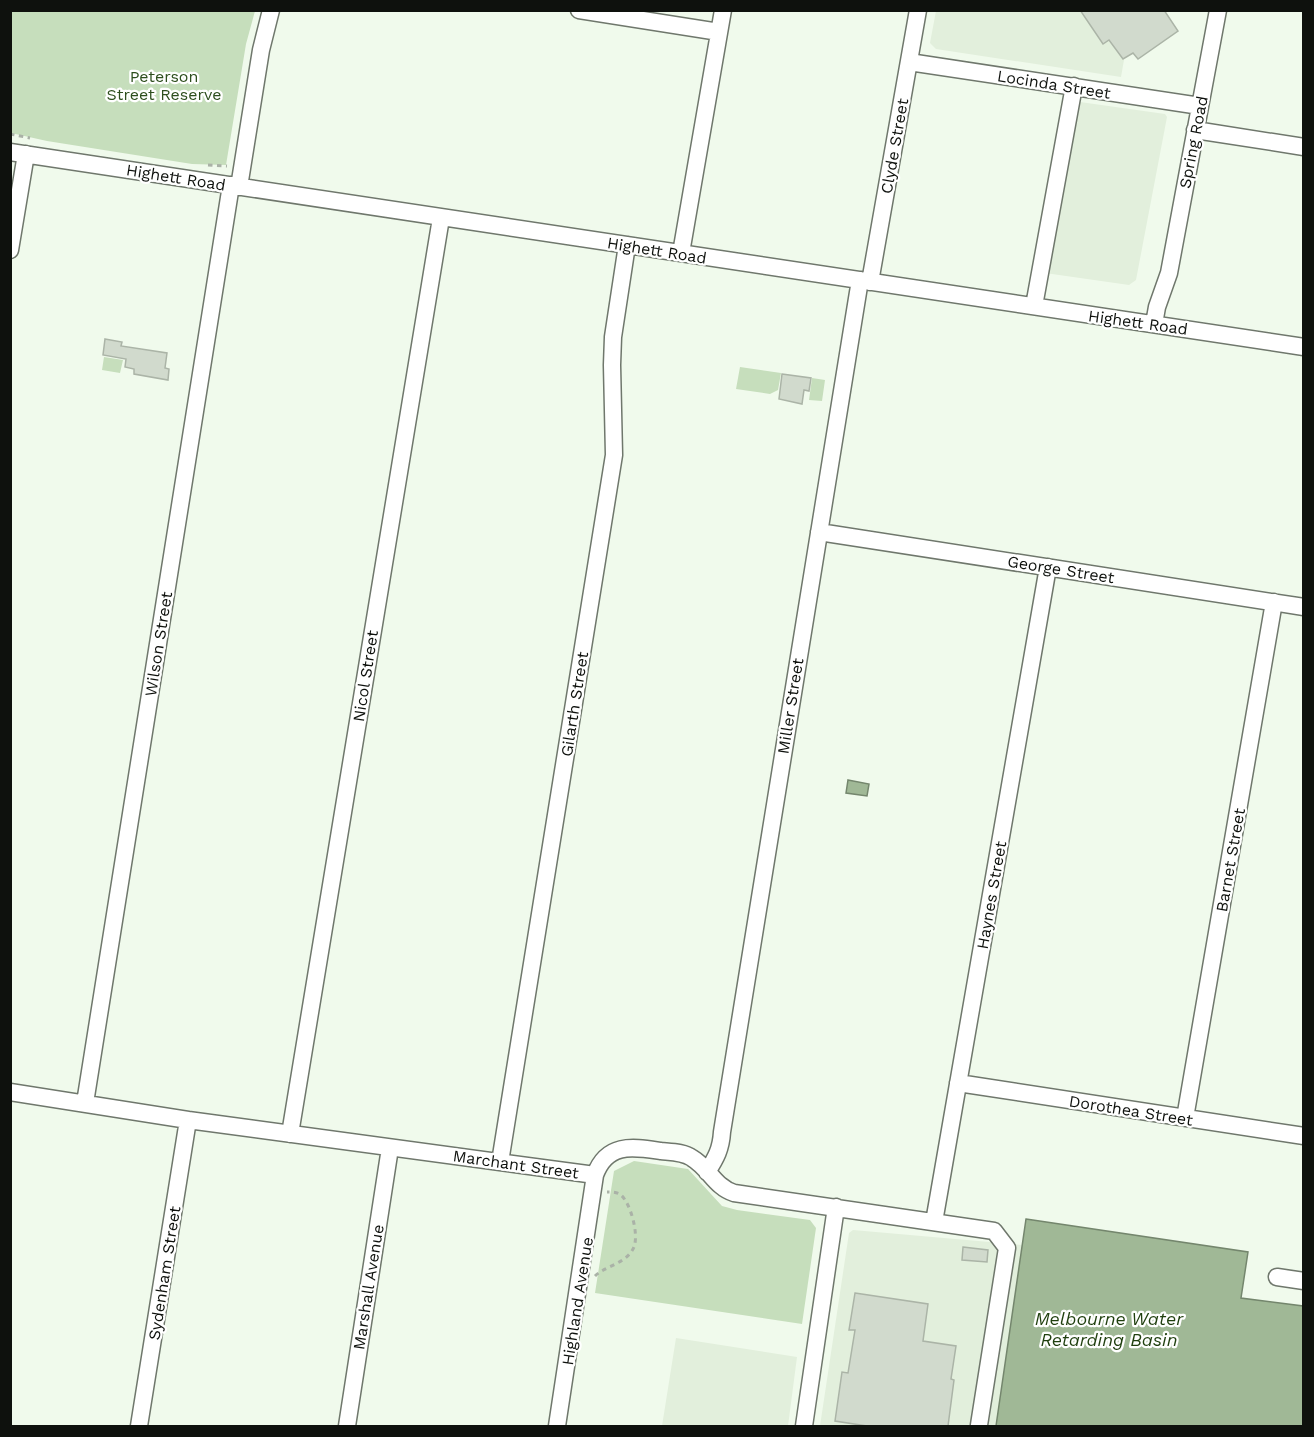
<svg xmlns="http://www.w3.org/2000/svg" width="1314" height="1437" font-family="'Work Sans',sans-serif">
<style>
.built{fill:#e2efdc}
.green{fill:#c6debc}
.water{fill:#a0b896;stroke:#74866d;stroke-width:1.5}
.building{fill:#d1dacd;stroke:#abb4a7;stroke-width:1.5}
.lines{fill:none;stroke-linecap:round;stroke-linejoin:round}
.minor-casing{stroke:#6f776c;stroke-width:19}
.path{stroke:#aab2a7;stroke-width:3;stroke-dasharray:4.5 4.5;stroke-linecap:butt}
.minor{stroke:#fff;stroke-width:16}
.labels{text-anchor:middle;stroke-width:4.5;stroke-linejoin:round;paint-order:stroke}
.park-label{font-size:16px;fill:#2d4e1d;stroke:#fff}
.street-label{font-size:16px;fill:#0e110d;stroke:#fff}
.water-label{font-size:18px;font-style:italic;fill:#1f3f0e;stroke:#fff}
</style>
<rect width="100%" height="100%" fill="#f0faec"/>
<path class="built" d="M936,11H1106L1109,40L1124,60L1121,77L936,49L930,43Z
M1080,102L1165,114L1167,117L1136,280L1129,285L1045,273L1075,105Z
M853,1230L1023,1245L996,1426H820L849,1233Z
M676,1338L797,1357L788,1426H662Z"/>
<path class="green" d="M10,11H255L246,44L226,165L192,164L47,141L11,133Z
M104,357L123,360L120,373L102,370Z
M740,367L781,373L778,390L770,394L736,389Z
M812,378L825,380L822,401L809,400Z
M634,1161L688,1169L722,1206L737,1210L810,1220L816,1228L802,1324L595,1293L614,1171Z"/>
<path class="water" d="M848,780L869,784L867,796L846,793Z
M1026,1219L1248,1252L1241,1298L1303,1306V1426H996Z"/>
<path class="building" d="M1080,10H1164L1178,31L1138,59L1133,53L1123,59L1109,40L1103,44Z
M105,339L122,342L121,346L167,353L165,368L169,369L168,380L134,374V369L125,367L126,359L103,355Z
M782,374L811,378L809,391L804,390L802,404L779,399Z
M963,1247L988,1250L987,1262L962,1260Z
M855,1293L928,1304L923,1341L956,1346L951,1379L954,1380L948,1426H867L835,1421L842,1372L848,1373L855,1330H849Z"/>
<g class="lines">
<g class="minor-casing">
<path id="minor" d="M579,10L719,32
M909,62L1200,106
M1195,130L1304,147
M10,152L1304,347
M239,187L261,50L271,10
M10,250L26,154
M681,253L723,10
M870,282L918,10
M1034,306L1074,86
M1154,324L1157,307L1169,273L1218,10
M819,532L1304,607
M958,1083L1304,1136
M10,1092L188,1120L595,1175C607,1142 633,1147 661,1151C671,1152 684,1152 692,1158C709,1168 715,1187 734,1193L994,1231L1007,1248L979,1425
M85,1103L231,185
M1185,1118L1274,602
M290,1134L441,218
M500,1162L614,455L612,365L613,337L627,245
M707,1172C716,1158 721,1149 722,1132L860,280
M934,1222L1048,567
M1277,1277L1304,1281
M139,1426L188,1120
M347,1426L390,1148
M557,1426L595,1175
M804,1426L836,1207"/>
</g>
<path class="path" d="M10,134L30,138
M208,165L227,166
M595,1276C605,1266 625,1264 633,1249C640,1237 631,1204 621,1195C617,1192 612,1192 607,1192"/>
<use href="#minor" class="minor"/>
</g>
<g class="labels">
<g class="park-label">
<text x="164" y="82">Peterson<tspan x="164" dy="18">Street Reserve</tspan></text>
</g>
<g class="street-label">
<text transform="translate(1054 84) rotate(9)" y="6">Locinda Street</text>
<text transform="translate(1193 142) rotate(-79)" y="6">Spring Road</text>
<text transform="translate(894 146) rotate(-80)" y="6">Clyde Street</text>
<text transform="translate(176 177) rotate(9)" y="6">Highett Road</text>
<text transform="translate(657 250) rotate(9)" y="6">Highett Road</text>
<text transform="translate(1138 322) rotate(8)" y="6">Highett Road</text>
<text transform="translate(1061 569) rotate(9)" y="6">George Street</text>
<text transform="translate(158 644) rotate(-81)" y="6">Wilson Street</text>
<text transform="translate(365 676) rotate(-81)" y="6">Nicol Street</text>
<text transform="translate(574 704) rotate(-81)" y="6">Gilarth Street</text>
<text transform="translate(790 706) rotate(-81)" y="6">Miller Street</text>
<text transform="translate(1230 860) rotate(-80)" y="6">Barnet Street</text>
<text transform="translate(991 895) rotate(-80)" y="6">Haynes Street</text>
<text transform="translate(1131 1110) rotate(9)" y="6">Dorothea Street</text>
<text transform="translate(516 1164) rotate(8)" y="6">Marchant Street</text>
<text transform="translate(164 1273) rotate(-81)" y="6">Sydenham Street</text>
<text transform="translate(368 1287) rotate(-81)" y="6">Marshall Avenue</text>
<text transform="translate(577 1301) rotate(-81)" y="6">Highland Avenue</text>
</g>
<g class="water-label">
<text x="1109" y="1325">Melbourne Water<tspan x="1109" dy="21">Retarding Basin</tspan></text>
</g>
</g>
<rect width="1314" height="1437" fill="none" stroke="#0e110d" stroke-width="24"/>
</svg>
